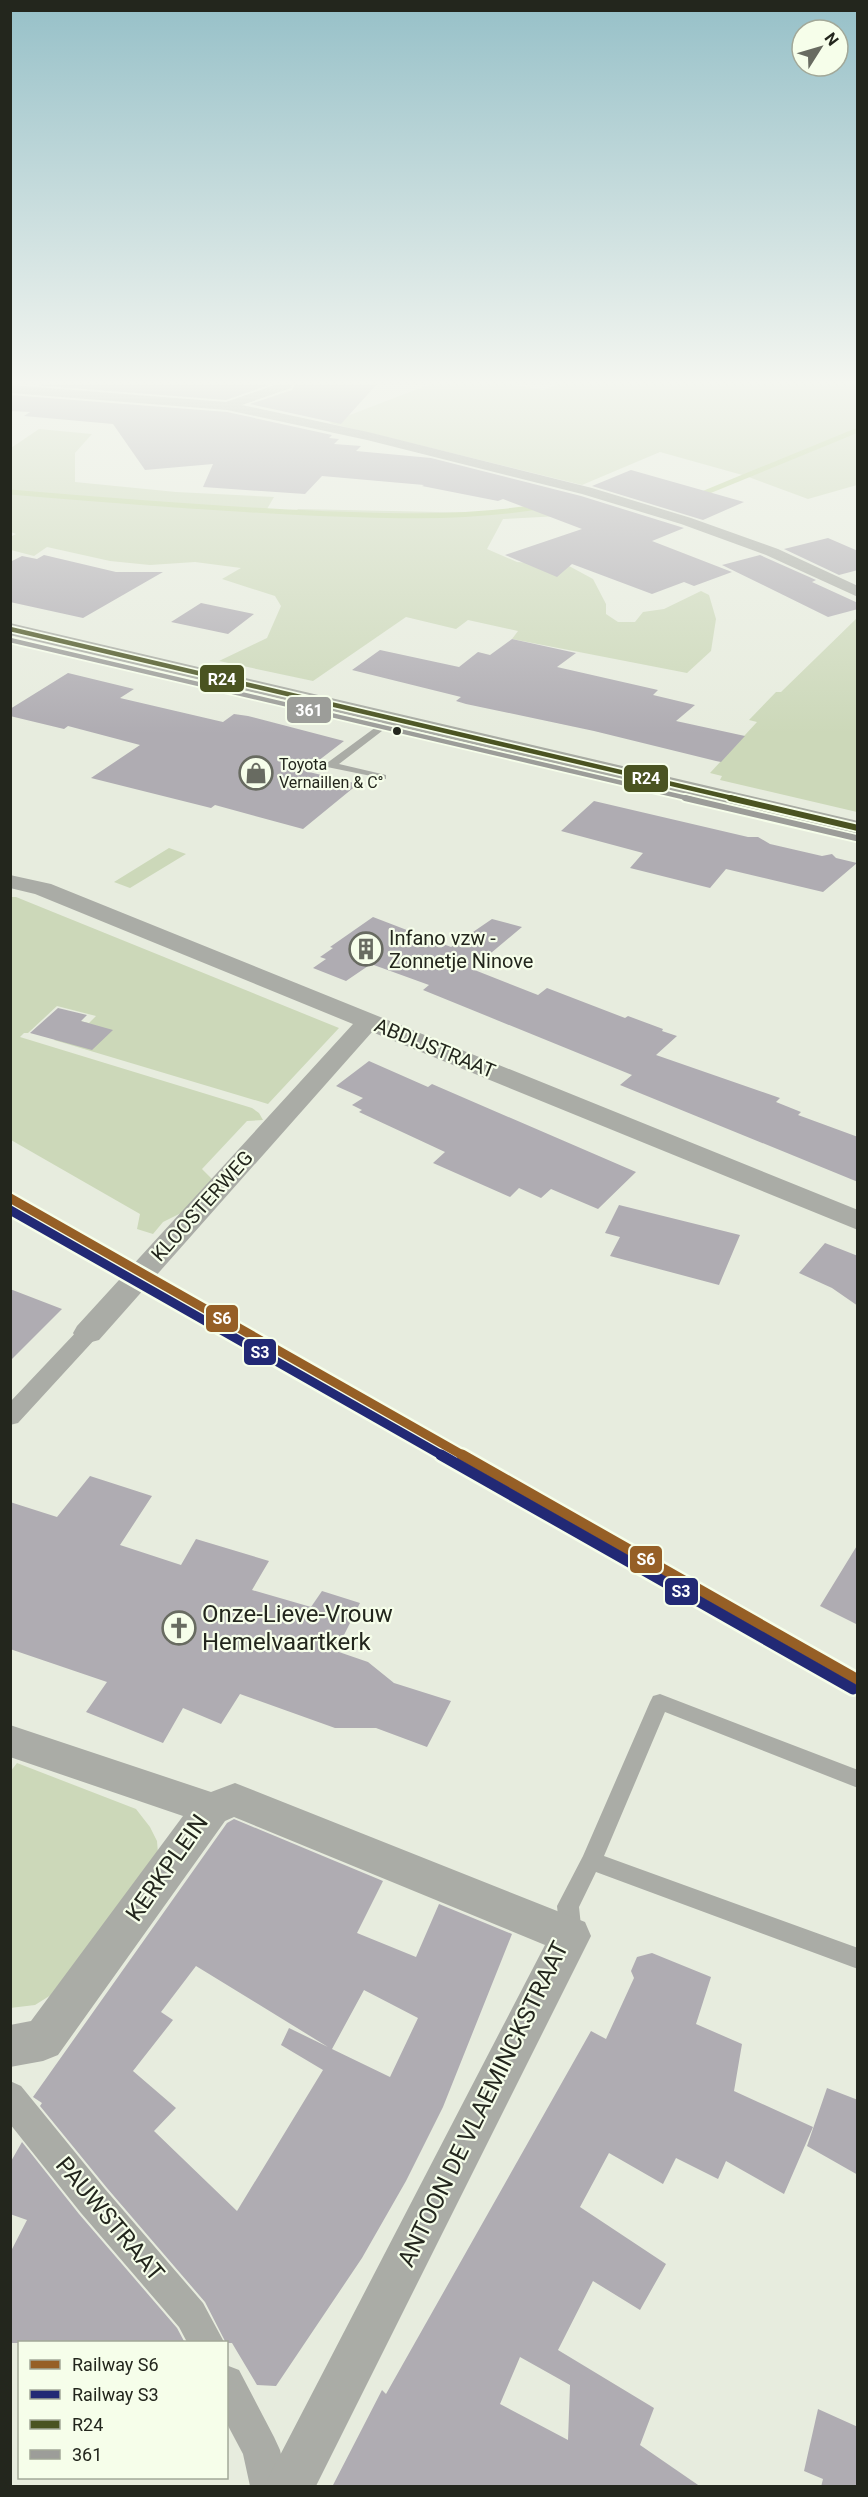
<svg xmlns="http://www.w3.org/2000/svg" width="868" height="2497" font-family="Roboto,sans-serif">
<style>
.green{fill:#ccd8b9}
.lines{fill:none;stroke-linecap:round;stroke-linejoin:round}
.stream{stroke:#bcd198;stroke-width:5}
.building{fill:#afacb2;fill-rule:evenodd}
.service{fill:#aaaca6;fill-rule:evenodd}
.pedestrian{fill:#aaaca6;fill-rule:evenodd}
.minor{fill:#aaaca6;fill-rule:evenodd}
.secondary{fill:#a8aba3;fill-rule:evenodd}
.bus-1-far1-casing{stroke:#f6feea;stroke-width:8}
.bus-1-casing{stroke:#f6feea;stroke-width:10}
.bus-2-far1-casing{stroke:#f6feea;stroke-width:8}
.bus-2-casing{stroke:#f6feea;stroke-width:10}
.bus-1-far1{stroke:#4a5321;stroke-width:4.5}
.bus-1{stroke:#4a5321;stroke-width:6}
.bus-2-far1{stroke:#9c9d99;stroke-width:4.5}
.bus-2{stroke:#9c9d99;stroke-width:6}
.rail-1-far1-casing{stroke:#f6feea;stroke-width:14}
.rail-1-casing{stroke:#f6feea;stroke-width:16}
.rail-2-far1-casing{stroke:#f6feea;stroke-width:14}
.rail-2-casing{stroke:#f6feea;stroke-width:16}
.rail-1-far1{stroke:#965f26;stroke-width:9}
.rail-1{stroke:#965f26;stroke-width:11}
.rail-2-far1{stroke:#222975;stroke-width:9}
.rail-2{stroke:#222975;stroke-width:11}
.bus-dot{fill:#23261d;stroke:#f6feea;stroke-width:2}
.labels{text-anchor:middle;stroke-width:4.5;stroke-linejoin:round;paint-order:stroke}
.far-poi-label{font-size:16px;fill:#23261d;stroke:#f6feea;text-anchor:start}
.poi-label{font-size:20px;fill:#23261d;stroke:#f6feea;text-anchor:start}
.street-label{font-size:20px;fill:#23261d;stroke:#f6feea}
.near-poi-label{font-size:24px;fill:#23261d;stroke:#f6feea;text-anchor:start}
.near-street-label{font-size:24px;fill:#23261d;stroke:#f6feea}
.line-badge{stroke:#f6feea;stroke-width:2}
.badge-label{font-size:16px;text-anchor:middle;font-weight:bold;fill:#fff}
</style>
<rect width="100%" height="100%" fill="#e7ecde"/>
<path class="green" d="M428,385H515L543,390L556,385H857V485L808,499L746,476L660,452L582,485L329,423Z
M39,429L92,434L75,453V482L176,492L274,497L267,509L295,512L298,509L484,513L555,505L560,516L503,519L487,549L517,562L569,566L593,579L606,604V614L618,622H635L643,612L664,609L701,591L709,595L716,619L711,651L687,673L512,639L518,631L468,620L456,629L406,617L313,681L219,661L267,638L281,606L275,596L222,579L241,568L195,562L150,565L110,561L47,547L34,556L11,550L10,537L16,534L11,532V448Z
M857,618V812L720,780L722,776L710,773L757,722L749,720L776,692H781Z
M169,848L186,854L130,888L114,882Z
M11,897H16L339,1028L268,1104L54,1040L75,1020L89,1023L96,1016L57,1006L28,1033H24L20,1037L252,1108L259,1113L263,1120L247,1121L202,1169L213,1180L185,1211L163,1222L153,1234L137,1229L140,1214L11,1140Z
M17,1763L136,1809L150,1827L157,1841L158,1853L51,1995L35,2005L10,2008V1772Z"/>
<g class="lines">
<path class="stream" d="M10,492C103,500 196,507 288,512C374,516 459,520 544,506
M697,496L858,430"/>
</g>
<path class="building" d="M33,385H269L226,400Z
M294,385H376L341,424L250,404L292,390Z
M10,395L227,412L332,435L329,438L339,439L334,444L361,446L356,451L431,458L581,496L684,528L652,541L732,572L694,586L684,582L652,594L572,564L557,577L505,555L582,529L503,499L498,501L422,486L424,485L322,476L305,494L203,487L213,464L145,470L113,424L24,416L30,412L10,411Z
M631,470L744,502L703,520L592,486Z
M828,538L858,551V570L839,575L784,549Z
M44,555L116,572H163L83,618L10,602V562L22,556L37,559Z
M760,555L816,580L812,582L858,603V609L828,617L722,565Z
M201,603L254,614L228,634L171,622Z
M512,639L576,653L557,667L658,690L653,695L695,705L676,721L745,736L721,762L716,761L594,731L466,704L456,701L461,697L352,670L380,650L459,667L478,652L490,655Z
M68,673L134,689L120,698L223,722L234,714L248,716L344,741L305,771L358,784L303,829L215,805L211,808L91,778L140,745L68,726L64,729L10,716V709Z
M594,801L748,837H758L770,844L822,856L832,854L836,858L857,863L823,892L726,869L710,888L630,868L643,853L561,831Z
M373,917L451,947L492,919L522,927L472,969L538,995L547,988L625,1018L628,1016L663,1029L662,1031L677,1036L656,1055L780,1098L776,1102L801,1112L798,1115L858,1137V1182L620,1085L632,1075L423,990L429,985L371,964L346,981L313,968L326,959L320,957L333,948L330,947Z
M58,1008L87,1015L81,1021L113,1030L92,1050L30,1033Z
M369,1061L428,1087L432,1084L636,1172L598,1209L551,1189L541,1198L519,1188L510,1197L433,1163L445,1152L359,1112L362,1110L352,1105L363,1098L336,1086Z
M619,1205L740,1235L719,1285L610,1256L620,1237L605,1233Z
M825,1243L858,1256V1306L832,1288L799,1273Z
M10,1289L62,1309L10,1361Z
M90,1476L152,1496L120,1545L181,1565L196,1539L269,1561L252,1590L311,1607L322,1591L360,1603L336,1651L368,1662L394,1683L451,1701L427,1747L376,1728H335L240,1694L221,1724L183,1708L163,1743L86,1712L107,1682L10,1649V1502L57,1517Z
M858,1544V1625L820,1606Z
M234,1819L383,1881L357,1933L416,1957L439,1904L512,1934L443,2107L406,2181L362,2258L276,2386L257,2385L232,2343H226L205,2302L107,2188L40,2106L42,2103L33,2097L227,1823ZM196,1966L328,2047L289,2028L281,2045L323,2070L237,2211L154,2131L176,2108L133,2071L173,2020L161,2012ZM364,1990L418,2018L390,2077L332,2049Z
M652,1953L711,1977L696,2024L742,2044L734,2091L813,2127L784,2194L726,2161L718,2179L676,2158L663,2184L609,2153L580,2207L666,2264L640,2310L593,2281L558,2350L654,2408L640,2445L701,2487H332L382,2390L386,2394L591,2031L606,2039L634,1978L631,1971L637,1957ZM520,2357L570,2385L568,2440L500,2404Z
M827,2088L858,2100V2175L807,2146Z
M22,2142L79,2214L177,2328L185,2343H10V2253L27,2220L10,2214V2163Z
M818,2409L858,2427V2487H821L823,2479L804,2471Z"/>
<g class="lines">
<path class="service" d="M391,716L396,719L395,721L339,764L386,775V779L327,767V763Z
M660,1694L858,1770V1788L665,1712L604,1856L858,1948V1969L596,1872L579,1907L582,1935L579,1942L571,1945L563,1942L560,1935L557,1906L583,1856L650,1702L653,1696Z"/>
<path class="pedestrian" d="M88,1325L96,1328L99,1333L96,1338L18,1423L10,1425V1402L80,1328Z
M10,2081L21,2086L105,2189L203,2303L224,2342H187L179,2327L81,2213L10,2124Z
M226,2365L239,2370L274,2437L280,2450L288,2486H250L243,2454L226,2422Z"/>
<path class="minor" d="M10,385L226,402L275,385H292L291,388L242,405L368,432L592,488L691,518L778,549L858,586V597L766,555L681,524L582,494L367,440L227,410L10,393Z
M10,875L51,884L858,1210V1230L372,1032L99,1340L88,1343L77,1340L73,1333L77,1326L353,1024L35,894L10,888Z
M10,1725L211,1792L235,1783L585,1922L591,1936L316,2486H264L545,1945L234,1817L225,1821L58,2055L43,2061L10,2067V2025L31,2021L183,1816L10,1757Z"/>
<path class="secondary" d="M10,623L858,821V835L10,635Z"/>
<g class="bus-1-far1-casing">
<path id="bus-1-far1" d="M10,629L736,799"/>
</g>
<g class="bus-1-casing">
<path id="bus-1" d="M730,798L858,828"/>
</g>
<g class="bus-2-far1-casing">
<path id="bus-2-far1" d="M10,640L691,799"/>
</g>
<g class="bus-2-casing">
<path id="bus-2" d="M685,798L856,838"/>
</g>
<use href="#bus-1-far1" class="bus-1-far1"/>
<use href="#bus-1" class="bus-1"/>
<use href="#bus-2-far1" class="bus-2-far1"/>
<use href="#bus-2" class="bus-2"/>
<g class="rail-1-far1-casing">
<path id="rail-1-far1" d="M10,1198L464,1456"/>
</g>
<g class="rail-1-casing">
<path id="rail-1" d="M462,1455L858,1680"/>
</g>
<g class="rail-2-far1-casing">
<path id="rail-2-far1" d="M10,1210L443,1456"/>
</g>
<g class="rail-2-casing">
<path id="rail-2" d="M441,1455L853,1689"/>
</g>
<use href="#rail-1-far1" class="rail-1-far1"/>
<use href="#rail-1" class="rail-1"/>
<use href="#rail-2-far1" class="rail-2-far1"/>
<use href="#rail-2" class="rail-2"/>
</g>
<linearGradient id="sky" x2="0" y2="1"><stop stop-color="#96c0c8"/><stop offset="0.52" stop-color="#f4f6f0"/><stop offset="1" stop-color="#f4f6f0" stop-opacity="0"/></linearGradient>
<rect width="868" height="734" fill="url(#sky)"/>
<defs>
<g id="shop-ring" transform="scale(1.725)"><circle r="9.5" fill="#f6feea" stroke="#686b61" stroke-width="1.5"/><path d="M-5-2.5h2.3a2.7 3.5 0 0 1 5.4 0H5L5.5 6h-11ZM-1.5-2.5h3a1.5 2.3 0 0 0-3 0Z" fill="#686b61"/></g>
<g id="building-ring" transform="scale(1.725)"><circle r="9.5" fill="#f6feea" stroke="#686b61" stroke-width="1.5"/><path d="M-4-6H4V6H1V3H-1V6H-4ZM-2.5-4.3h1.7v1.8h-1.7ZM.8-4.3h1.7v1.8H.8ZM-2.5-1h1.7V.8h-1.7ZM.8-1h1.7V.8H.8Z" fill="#686b61"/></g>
<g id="church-ring" transform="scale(1.725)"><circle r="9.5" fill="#f6feea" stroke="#686b61" stroke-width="1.5"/><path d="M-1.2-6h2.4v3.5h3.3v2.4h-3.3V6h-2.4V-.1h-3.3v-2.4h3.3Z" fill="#686b61"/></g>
</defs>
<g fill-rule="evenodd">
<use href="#shop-ring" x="256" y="773"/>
<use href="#building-ring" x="366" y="949"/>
<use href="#church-ring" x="179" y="1628"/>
</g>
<circle class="bus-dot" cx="397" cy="731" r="5"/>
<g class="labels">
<g class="far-poi-label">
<text x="279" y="770">Toyota<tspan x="279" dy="18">Vernaillen &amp; C°</tspan></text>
</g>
<g class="poi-label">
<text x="389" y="945">Infano vzw -<tspan x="389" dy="23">Zonnetje Ninove</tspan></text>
</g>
<g class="street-label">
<text transform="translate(435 1048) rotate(22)" y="7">ABDIJSTRAAT</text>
<text transform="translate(202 1206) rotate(-48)" y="7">KLOOSTERWEG</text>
</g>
<g class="near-poi-label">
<text x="202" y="1622">Onze-Lieve-Vrouw<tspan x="202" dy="28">Hemelvaartkerk</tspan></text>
</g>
<g class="near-street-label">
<text transform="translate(167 1868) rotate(-55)" y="8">KERKPLEIN</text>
<text transform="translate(483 2104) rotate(-64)" y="8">ANTOON DE VLAEMINCKSTRAAT</text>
<text transform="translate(110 2219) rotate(50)" y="8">PAUWSTRAAT</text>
</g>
</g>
<g class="line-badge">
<rect x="199" y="664" width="46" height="29" rx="6" fill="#4a5321"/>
<rect x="286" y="696" width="46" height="28" rx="6" fill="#9c9d99"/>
<rect x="623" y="764" width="46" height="29" rx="6" fill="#4a5321"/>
<rect x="205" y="1304" width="34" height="29" rx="6" fill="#965f26"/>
<rect x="243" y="1338" width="34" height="28" rx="6" fill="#222975"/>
<rect x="629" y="1545" width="34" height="29" rx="6" fill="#965f26"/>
<rect x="664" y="1577" width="35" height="29" rx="6" fill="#222975"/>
</g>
<g class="badge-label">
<text x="222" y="685">R24</text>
<text x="309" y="716">361</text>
<text x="646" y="784">R24</text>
<text x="222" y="1324">S6</text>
<text x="260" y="1358">S3</text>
<text x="646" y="1565">S6</text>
<text x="681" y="1597">S3</text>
</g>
<rect width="868" height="2497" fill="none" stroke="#23261d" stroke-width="24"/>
<rect x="18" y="2341" width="210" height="138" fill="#f6feea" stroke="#a2a898" stroke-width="1.5"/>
<rect x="30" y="2360" width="30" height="9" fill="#965f26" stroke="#a2a898" stroke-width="1.5"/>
<text x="72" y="2371" font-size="18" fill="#23261d">Railway S6</text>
<rect x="30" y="2390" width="30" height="9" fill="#222975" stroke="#a2a898" stroke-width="1.5"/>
<text x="72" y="2401" font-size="18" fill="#23261d">Railway S3</text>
<rect x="30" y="2420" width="30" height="9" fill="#4a5321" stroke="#a2a898" stroke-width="1.5"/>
<text x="72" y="2431" font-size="18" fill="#23261d">R24</text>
<rect x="30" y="2450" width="30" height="9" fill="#9c9d99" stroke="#a2a898" stroke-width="1.5"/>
<text x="72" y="2461" font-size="18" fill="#23261d">361</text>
<g transform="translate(820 48) rotate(53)"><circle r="28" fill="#f6feea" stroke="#a2a898" stroke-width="1.5"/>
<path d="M0-4.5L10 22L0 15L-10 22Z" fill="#686b61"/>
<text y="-9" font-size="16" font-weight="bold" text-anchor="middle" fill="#23261d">N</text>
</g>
</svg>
